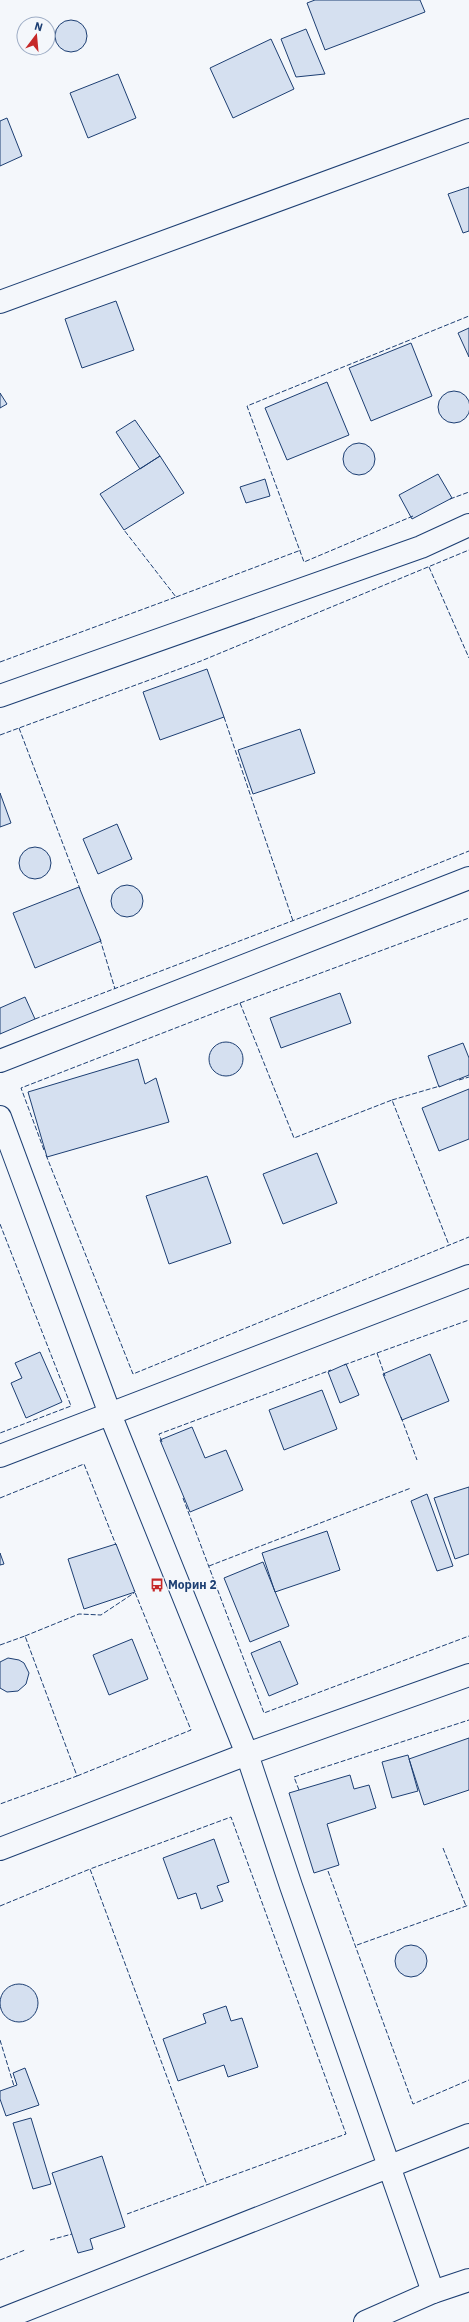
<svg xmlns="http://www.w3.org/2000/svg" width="469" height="2322" font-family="'IBM Plex Sans',sans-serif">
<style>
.building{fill:#d5e0f0;stroke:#1d3f73}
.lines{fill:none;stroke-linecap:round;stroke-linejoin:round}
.minor-casing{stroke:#1d3f73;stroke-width:24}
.secondary-casing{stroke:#1d3f73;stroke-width:24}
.minor{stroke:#f4f7fb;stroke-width:22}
.secondary{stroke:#f4f7fb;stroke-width:22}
.fence{stroke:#1d3f73;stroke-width:1;stroke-dasharray:5 2;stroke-linecap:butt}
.labels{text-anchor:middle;stroke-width:3;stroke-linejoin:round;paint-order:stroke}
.poi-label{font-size:12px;font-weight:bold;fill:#1d3f73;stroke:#f4f7fb;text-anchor:start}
</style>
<rect width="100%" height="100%" fill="#f4f7fb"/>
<path class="building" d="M315,0H420L425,12L325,50L307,3Z
M55 36a16 16 0 1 1 32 0a16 16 0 1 1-32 0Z
M306,29L325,74L296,77L281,39Z
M271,39L294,89L233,118L210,68Z
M118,74L136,118L88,138L70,93Z
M7,118L22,156L0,166V121Z
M469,187V231L463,233L448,194Z
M116,301L134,350L82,368L65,319Z
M469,328V357L458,333Z
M411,343L432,396L371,421L349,368Z
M327,382L349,435L287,460L265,408Z
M438 407a16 16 0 1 1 32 0a16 16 0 1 1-32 0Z
M0,393L7,404L0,408Z
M135,420L160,456L140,469L116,432Z
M343 459a16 16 0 1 1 32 0a16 16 0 1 1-32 0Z
M160,456L184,493L124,530L100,494Z
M438,474L452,498L412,519L399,495Z
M265,479L270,496L246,503L240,487Z
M207,669L224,717L160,740L143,692Z
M300,729L315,773L253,794L238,750Z
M0,793L11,823L0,827Z
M117,824L132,859L98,874L83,839Z
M19 863a16 16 0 1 1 32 0a16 16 0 1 1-32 0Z
M111 901a16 16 0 1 1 32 0a16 16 0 1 1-32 0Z
M79,887L101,941L35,968L13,913Z
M340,993L351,1023L281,1048L270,1018Z
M25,997L35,1019L0,1034V1008Z
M209 1059a17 17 0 1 1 34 0a17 17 0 1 1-34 0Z
M463,1043L469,1058V1075L439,1087L428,1056Z
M138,1059L145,1084L156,1078L169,1122L47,1157L28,1092Z
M469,1089V1139L439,1151L422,1108Z
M317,1153L337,1203L283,1224L263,1174Z
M207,1176L231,1243L169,1264L146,1196Z
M40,1352L62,1402L26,1418L11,1383L22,1378L15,1363Z
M430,1354L449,1401L402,1420L383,1374Z
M346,1364L359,1395L340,1403L328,1372Z
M322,1390L337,1429L284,1450L269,1410Z
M192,1427L205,1458L226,1450L243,1490L190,1512L160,1440Z
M469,1487V1554L455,1559L434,1498Z
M427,1494L453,1566L437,1571L411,1501Z
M327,1531L340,1570L275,1592L262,1553Z
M116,1544L135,1592L84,1609L68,1559Z
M0,1553L4,1564L0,1565Z
M263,1562L289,1626L250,1642L224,1578Z
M132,1639L148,1679L109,1695L93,1655Z
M280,1641L298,1684L269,1696L251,1653Z
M8,1658L19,1660L24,1663L29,1673L26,1684L18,1691L7,1692L0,1688V1662Z
M469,1738V1790L424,1805L409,1759Z
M408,1755L418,1791L392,1798L382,1762Z
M350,1775L354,1789L369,1785L376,1808L327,1824L339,1865L314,1873L289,1793Z
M214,1839L229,1882L217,1886L223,1901L201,1909L196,1893L178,1899L163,1858Z
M395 1961a16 16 0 1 1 32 0a16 16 0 1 1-32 0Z
M0 2003a19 19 0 1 1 38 0a19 19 0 1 1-38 0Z
M226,2006L231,2021L242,2018L258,2067L228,2077L224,2065L178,2081L163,2039L206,2023L203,2014Z
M25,2068L39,2105L6,2116L0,2099V2091L17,2085L13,2073Z
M31,2118L51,2184L33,2189L13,2123Z
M102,2156L125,2227L90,2239L93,2249L78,2253L52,2173Z"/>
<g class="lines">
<g class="minor-casing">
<path id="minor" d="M0,302L469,130
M0,696L421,547L469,525
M0,1061L469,878
M0,1117L110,1414L247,1754L291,1886L433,2292
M0,1456L469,1276
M0,1849L247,1754L469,1675
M0,2320L469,2135"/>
</g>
<g class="secondary-casing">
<path id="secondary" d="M365,2322L433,2292L469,2280"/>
</g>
<use href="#minor" class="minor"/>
<use href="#secondary" class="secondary"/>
<path class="fence" d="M450,499L469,492
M413,516L304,562L247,406L469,316
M429,567L469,658
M176,597L301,550
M0,662L176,597L124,530
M224,717L293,921
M19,728L80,889
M0,735L201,661L469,550
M100,939L115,989
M240,1003L469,918
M35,1019L347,900L469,851
M459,1080L469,1077
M392,1100L440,1086
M44,1150L21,1088L240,1003L294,1138L392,1100L449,1245
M46,1155L133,1374L469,1237
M0,1224L71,1406L0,1433
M377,1353L469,1320
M344,1365L377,1353L385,1376
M401,1417L417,1460
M162,1442L159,1434L331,1370
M0,1498L84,1464L116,1545
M183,1498L264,1713L469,1636
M209,1566L411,1488
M25,1636L79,1614L101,1615L134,1593
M0,1645L25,1636L77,1776L0,1804
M77,1776L191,1730L134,1590
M299,1790L294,1777L469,1720
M443,1848L466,1906
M328,1871L413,2104L469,2080
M0,1906L90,1869
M357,1945L469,1905
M0,2040L14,2086
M127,2214L346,2134L231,1817L90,1869L207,2185
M50,2240L72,2234
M0,2260L25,2250"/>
</g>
<defs>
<g id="bus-bare" transform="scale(1.08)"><path d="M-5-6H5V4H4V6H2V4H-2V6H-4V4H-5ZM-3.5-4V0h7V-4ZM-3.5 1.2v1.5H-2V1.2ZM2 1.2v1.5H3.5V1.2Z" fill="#c62828" stroke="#f4f7fb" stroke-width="2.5" paint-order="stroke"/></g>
</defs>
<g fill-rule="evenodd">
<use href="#bus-bare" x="157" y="1585"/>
</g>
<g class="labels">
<g class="poi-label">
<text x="168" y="1589">Морин 2</text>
</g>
</g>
<g transform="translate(36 36) rotate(16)"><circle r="19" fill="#f4f7fb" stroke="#9eadc5"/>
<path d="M0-3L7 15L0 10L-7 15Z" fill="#c62828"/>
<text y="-6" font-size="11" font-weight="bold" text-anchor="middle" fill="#1d3f73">N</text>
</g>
</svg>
